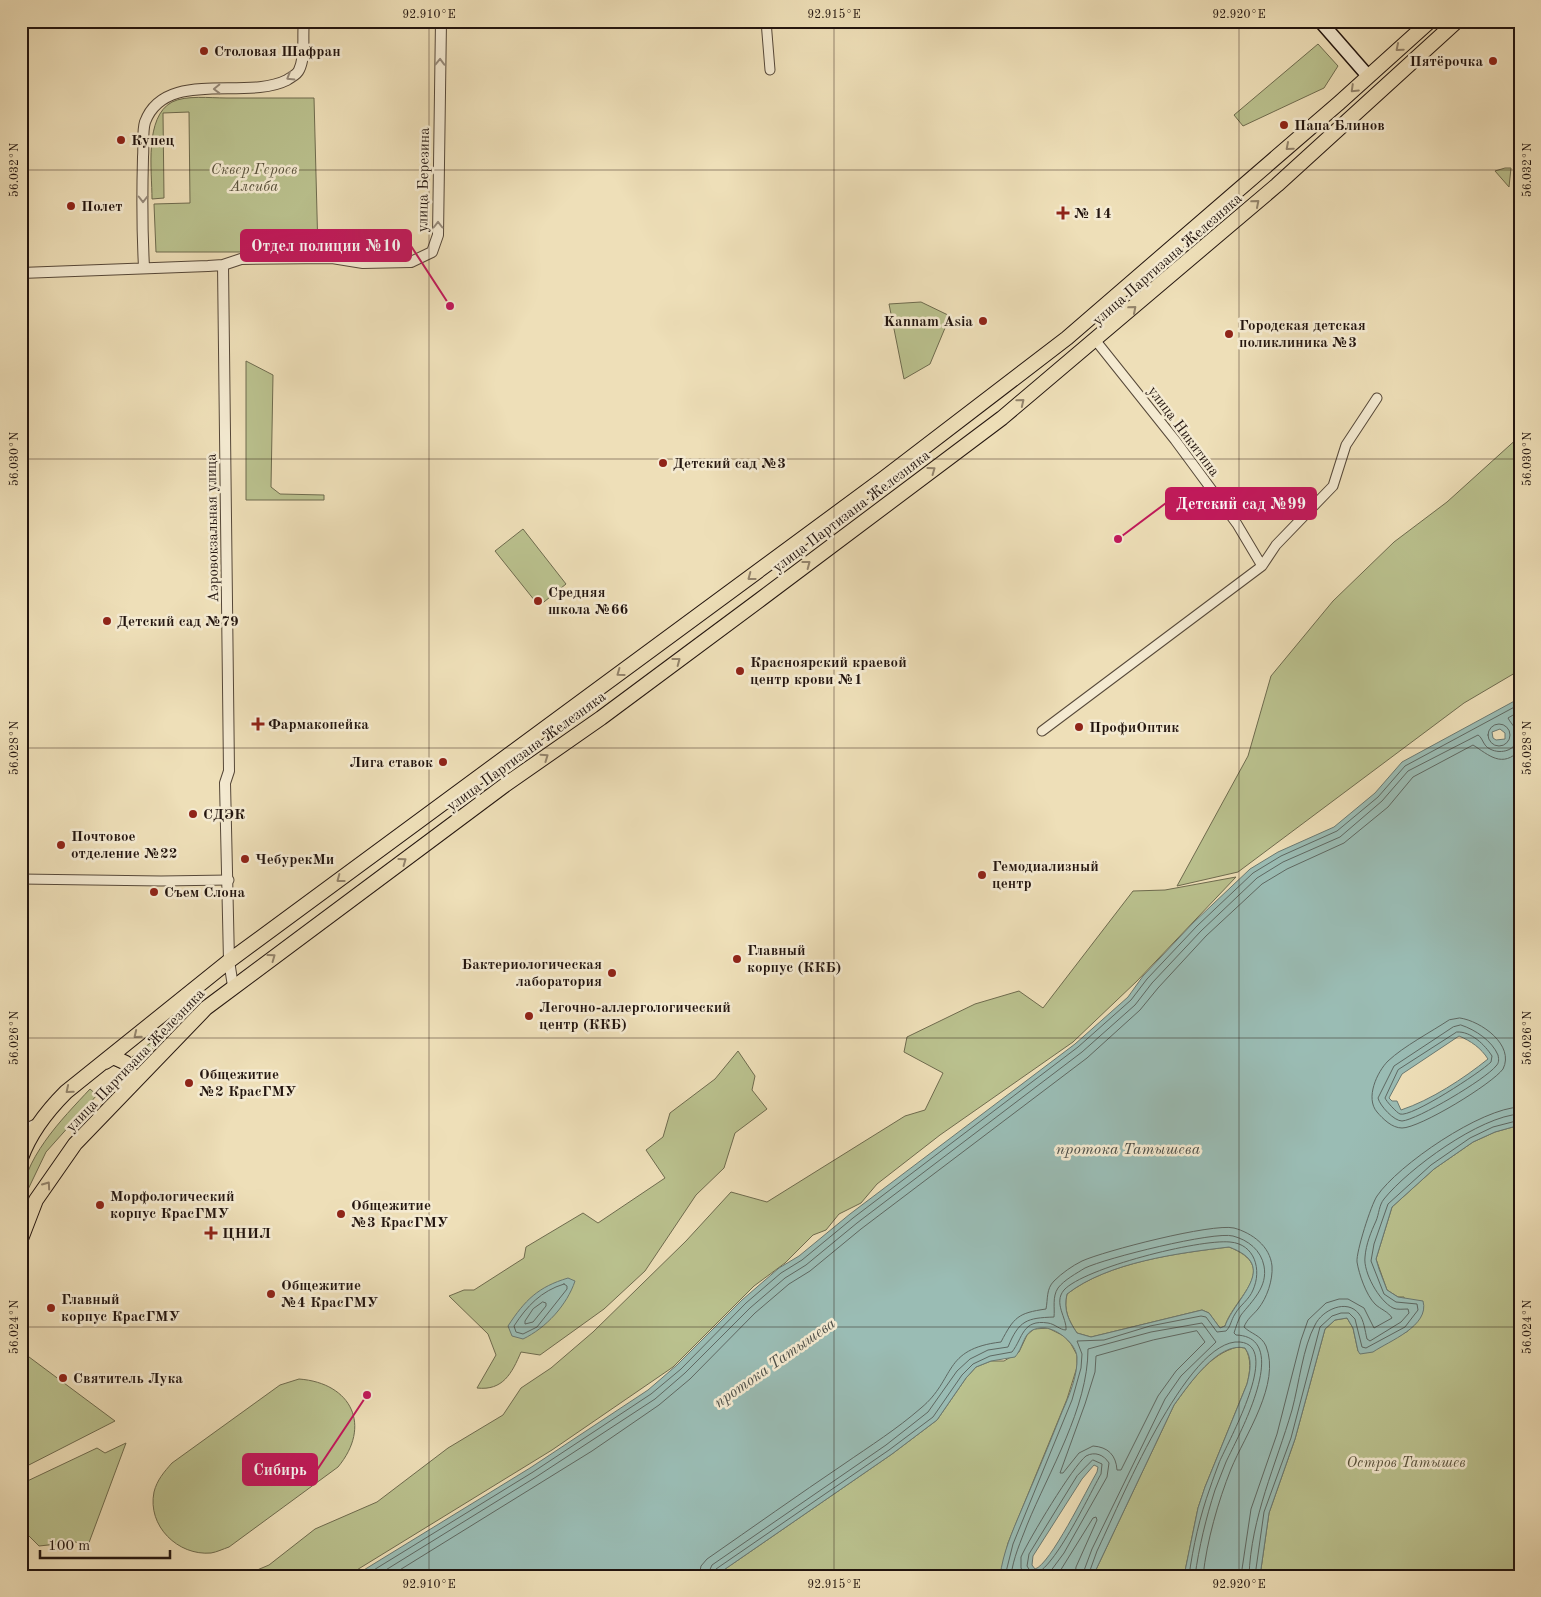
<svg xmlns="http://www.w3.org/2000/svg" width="1541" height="1597" font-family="'Old Standard TT',serif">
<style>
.green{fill:#bac18e;stroke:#6e6b4e}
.water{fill:#9abcb4;stroke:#6a7972;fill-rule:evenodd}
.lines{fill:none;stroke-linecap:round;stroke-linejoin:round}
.shore{stroke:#5e6862;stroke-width:1}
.minor-casing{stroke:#564839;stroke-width:11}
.tertiary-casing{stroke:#564839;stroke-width:12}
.secondary-casing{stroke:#23150f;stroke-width:15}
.primary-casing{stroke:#23150f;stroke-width:16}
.minor{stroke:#f4ead1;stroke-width:9}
.tertiary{stroke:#f4ead1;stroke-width:10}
.secondary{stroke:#f4ead1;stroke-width:12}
.primary{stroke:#eedfb8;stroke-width:14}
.oneway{stroke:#93846c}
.oneway2{stroke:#968a7a}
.ticks{fill:none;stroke:#23150f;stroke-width:1;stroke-opacity:0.45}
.poi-dot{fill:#8f2418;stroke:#f4ead1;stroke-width:2}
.labels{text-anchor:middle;stroke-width:5;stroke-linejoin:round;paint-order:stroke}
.poi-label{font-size:15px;font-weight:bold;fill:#23150f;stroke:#f4ead1;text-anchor:start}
.park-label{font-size:15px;font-style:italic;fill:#58513b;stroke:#f4ead1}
.street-label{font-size:15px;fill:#23150f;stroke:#f4ead1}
.water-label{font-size:16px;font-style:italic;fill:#4d4f49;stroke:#f4ead1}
.leader{fill:none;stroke:#c2185b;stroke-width:2}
.callout-dot{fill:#c2185b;stroke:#f4ead1;stroke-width:2}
.callout{fill:#c2185b;stroke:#c2185b;stroke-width:2}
.callout-label{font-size:16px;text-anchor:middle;font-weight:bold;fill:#fff}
.neatline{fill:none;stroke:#23150f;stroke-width:2}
.ticks-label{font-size:12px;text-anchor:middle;fill:#23150f}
</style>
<rect width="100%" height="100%" fill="#eedfb8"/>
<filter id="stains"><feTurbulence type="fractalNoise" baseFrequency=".004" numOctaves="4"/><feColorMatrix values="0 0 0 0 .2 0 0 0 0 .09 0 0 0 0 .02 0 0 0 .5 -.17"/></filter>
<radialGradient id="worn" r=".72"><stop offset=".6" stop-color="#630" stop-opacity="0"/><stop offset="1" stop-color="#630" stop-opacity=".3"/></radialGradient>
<path class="green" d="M1318,44L1338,66L1324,88L1243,126L1234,115Z
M226,98H314L318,252H156L154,204L190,203L189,112L163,113L164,198L152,199C152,171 144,117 172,102C186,95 210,98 226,98Z
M1505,168H1511L1509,187L1495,171Z
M921,302L950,316L930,364L904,379L889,304Z
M246,361L273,375L271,487L280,494L324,495V500H246Z
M1520,436V670L1464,703L1238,872L1177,886L1248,756L1271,676L1333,601L1394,542L1447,502Z
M523,529L566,584L539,606L495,551Z
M1236,877L1137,981L1073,1042L940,1135L877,1184L861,1203L839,1214L826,1230L813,1235L785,1263L754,1286L673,1367L552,1450L347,1576H243L269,1565L315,1529L377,1502L448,1448L503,1415L521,1388L551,1368L593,1332L686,1241L731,1192L767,1202L905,1116L925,1110L943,1073L904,1052L907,1037L975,1004L1019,991L1043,1008L1133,891L1165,890Z
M179,1021L138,1064L132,1057Z
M738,1051L755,1076L752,1090L767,1109L735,1133L724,1168L696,1195L645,1271L604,1309L540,1355L521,1352C512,1373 503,1391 477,1388L496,1355L488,1334L449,1296L464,1290H474L524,1258L526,1247L583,1213L598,1223L665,1178L646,1150L663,1137L670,1113L715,1079Z
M90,1089L97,1095L46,1152L21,1204C21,1160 62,1119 90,1089Z
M1520,1125V1576H1260L1269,1513L1295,1439L1325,1329L1335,1320L1347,1318L1353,1328L1358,1351L1391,1340L1408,1331L1404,1297H1398L1387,1290L1376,1259L1392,1207L1434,1169L1473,1142L1495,1132Z
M1229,1247C1282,1268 1234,1297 1225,1326L1220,1328L1209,1313L1202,1310L1091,1337L1077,1333C1069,1321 1063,1310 1067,1294C1108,1262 1178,1253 1229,1247Z
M1048,1328L1064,1336L1071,1344L1077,1355V1367L1067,1399L1008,1543L1000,1576H715L892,1454L937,1420L966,1378L976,1367L991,1361H1004L1019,1352L1027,1335L1034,1329Z
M1238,1347L1245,1348C1252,1359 1250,1372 1247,1384L1205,1487L1198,1508L1184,1576H1093L1174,1405C1190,1383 1210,1353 1238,1347Z
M21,1351L115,1421L21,1469Z
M299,1379C352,1383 372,1426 338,1467L229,1547C223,1549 217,1552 211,1553C178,1556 147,1526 154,1492C157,1480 164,1472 172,1463L280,1385Z
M126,1443L87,1548L76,1542L39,1546L21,1528V1484L97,1448L105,1453Z"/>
<path class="water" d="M1520,698V1125L1495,1132L1473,1142L1434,1169L1392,1207L1376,1259L1379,1269L1387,1290L1398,1297L1423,1301C1430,1326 1389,1341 1373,1352L1360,1354L1358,1351L1353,1328L1347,1318L1335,1320L1325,1329L1295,1439L1269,1513L1260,1576H1184L1198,1508L1205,1487L1247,1384C1250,1372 1253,1359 1245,1348C1218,1341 1188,1386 1174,1405L1093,1576H1000C1003,1553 1012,1532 1021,1511C1035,1478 1049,1445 1062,1412C1069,1396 1078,1375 1077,1357C1076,1344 1058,1329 1045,1328C1022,1327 1026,1344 1015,1357L991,1361L976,1367L966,1378L937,1420L892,1454L715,1576H354L530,1468L648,1390L677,1365L742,1300L779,1268L799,1256L850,1214L1075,1044L1128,997L1143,976L1193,923L1250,869L1278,852L1334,827L1375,793L1402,762ZM1500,729L1505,733V739L1496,740L1493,738L1492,732ZM1459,1036C1471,1041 1481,1048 1488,1059C1463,1079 1431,1100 1401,1110L1397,1101H1392L1389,1098L1402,1074ZM1229,1247C1281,1266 1235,1298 1225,1326L1220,1328L1209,1313L1202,1310L1091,1337L1077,1333C1069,1321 1063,1310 1067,1294C1108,1262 1179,1253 1229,1247ZM1094,1465L1098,1467L1097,1472C1087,1489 1050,1565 1035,1569L1032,1565L1033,1556L1082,1479Z
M568,1278L575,1281C567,1305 546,1328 523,1339L512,1336L508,1326C525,1300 538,1287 568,1278Z"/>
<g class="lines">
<path class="shore" d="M1488 735a11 11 0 1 1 22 0a11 11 0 1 1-22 0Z
M1460,1018C1481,1021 1515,1045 1503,1069C1492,1084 1420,1128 1402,1128C1392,1128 1383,1119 1377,1112C1365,1098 1377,1072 1388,1061C1404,1046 1431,1032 1449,1020Z
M1461,1025C1476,1030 1492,1041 1498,1055C1499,1060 1499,1063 1496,1066C1486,1079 1417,1120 1402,1121C1394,1121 1380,1106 1378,1098L1394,1066L1453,1027Z
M1457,1032C1471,1031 1485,1045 1492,1056L1491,1062C1481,1072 1411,1118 1400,1114C1397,1113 1386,1101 1385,1098L1398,1070Z
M564,1284L567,1286V1289L537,1327L523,1334L516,1332L514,1326C527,1306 541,1291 564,1284Z
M543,1302L546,1303V1306L533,1322L525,1324V1321L533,1309Z
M1197,1331L1205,1342L1176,1371L1158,1396L1121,1470H1117C1116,1455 1108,1447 1093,1446L1079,1453L1063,1473H1060L1085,1404L1095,1372L1096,1356L1153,1340Z
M1093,1460L1102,1464L1101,1474C1091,1491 1051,1577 1032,1574L1027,1566L1029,1554L1077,1476Z
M364,1576L533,1472L651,1394L681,1369L746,1303L781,1273L802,1260L853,1218L1078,1047L1131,1000L1147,979L1197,926L1253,873L1281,856L1337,831L1378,797L1405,766L1520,704
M376,1576L536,1477L655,1399L685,1373L750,1308L785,1278L806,1265L857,1223L1082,1052L1135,1005L1152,983L1201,931L1257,878L1283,862L1340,837L1382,801L1408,771L1478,735C1483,738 1483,746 1490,749C1501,755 1518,750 1517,736C1517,728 1511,724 1508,718L1520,711
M390,1576L592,1451L659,1405L690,1379L755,1313L789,1284L810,1271L861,1229L1087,1058L1140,1010L1158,988L1206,936L1262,884L1287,869L1344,843L1388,807L1413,777L1473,745C1489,755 1502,769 1520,750
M699,1576L701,1566L707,1559C753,1527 798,1495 844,1464C870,1446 897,1429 921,1408C956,1379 942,1349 1001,1342C1014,1317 1018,1313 1046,1309C1048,1299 1046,1289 1054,1281C1062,1273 1072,1266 1082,1261C1104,1251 1212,1223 1234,1228C1252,1233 1270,1246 1272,1266C1273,1280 1267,1298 1258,1309C1253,1315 1247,1319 1244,1327C1251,1334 1261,1335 1266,1346C1281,1384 1245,1435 1231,1469C1218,1502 1207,1540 1203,1576
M707,1576L712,1565L886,1445L928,1412L957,1371L970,1359L988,1350L1008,1347C1019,1320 1027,1318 1054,1317C1055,1308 1052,1297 1058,1288C1064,1280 1077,1273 1085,1268C1106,1258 1214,1231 1233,1236C1248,1240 1261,1250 1264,1266C1268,1287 1252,1301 1241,1315C1238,1320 1236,1327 1234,1333L1236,1335C1294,1337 1237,1438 1226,1462C1222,1471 1219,1481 1215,1490C1206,1518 1199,1547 1195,1576
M713,1576L716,1569L889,1450L933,1417L962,1375L973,1364L990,1356L1012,1352C1023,1338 1022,1319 1048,1323C1055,1324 1060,1330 1066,1330C1067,1318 1053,1303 1064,1290C1084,1268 1199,1239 1230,1242C1255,1244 1262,1270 1253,1290C1249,1300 1240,1305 1235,1314C1231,1320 1231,1326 1226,1331L1217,1332L1206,1317L1201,1316L1150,1326L1104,1340L1077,1341L1082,1354L1081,1368L1072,1400L1013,1544L1005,1576
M1011,1576C1013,1558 1021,1541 1027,1525C1049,1471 1088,1408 1088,1349L1151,1332L1202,1323L1216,1342L1181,1376L1165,1399L1092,1549L1082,1576
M1025,1576L1021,1568V1557C1029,1539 1073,1466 1086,1456C1095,1451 1104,1455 1109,1463L1107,1477L1064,1553L1047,1576
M1057,1576L1093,1518L1096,1517L1097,1520L1076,1567L1075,1576
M1088,1576L1097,1551C1117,1510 1187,1337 1240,1342C1283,1346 1226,1445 1219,1463C1216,1471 1213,1479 1210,1488C1200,1516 1193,1546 1189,1576
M1241,1576L1251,1509L1277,1434L1301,1340L1308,1320L1326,1303L1339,1299H1348L1364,1308L1374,1328L1392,1318C1389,1312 1380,1309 1375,1304C1366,1295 1359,1274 1357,1262C1356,1252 1371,1205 1377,1196C1398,1165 1481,1108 1520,1107
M1249,1576C1251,1517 1276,1465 1292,1410C1299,1384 1303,1347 1315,1325C1322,1310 1347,1298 1359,1314C1364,1320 1365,1331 1367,1339L1370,1341L1401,1322L1409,1313L1408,1309C1403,1309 1397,1310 1393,1308C1379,1301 1363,1272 1365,1257C1366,1244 1371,1232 1376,1221C1379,1214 1379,1205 1384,1199C1408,1169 1480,1116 1520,1114
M1255,1576L1264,1512L1291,1438L1320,1327L1332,1316L1341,1313H1349L1355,1319L1362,1347L1366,1348L1405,1327L1418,1310L1417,1304L1396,1302L1384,1294L1371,1261L1374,1244L1388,1204L1431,1165L1470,1138L1493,1127L1520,1120"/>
<g class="minor-casing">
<path id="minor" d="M766,21L770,70
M1096,341L1175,440L1237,524L1262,566
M1042,731L1262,566L1276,545L1333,486L1346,445L1377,398
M21,879L161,881L229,880"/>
</g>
<g class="tertiary-casing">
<path id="tertiary" d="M223,265L229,771L225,783L229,961L233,986
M144,267C142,230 142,194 143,157C144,146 142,132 145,122C165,68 246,101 287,80C291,77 297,75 299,70C306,56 302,36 304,21
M21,273L208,266L223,265L241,259L332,258L363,263L411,262L432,252L438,235L441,21
M21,1131L39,1123"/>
</g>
<g class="secondary-casing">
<path id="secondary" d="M1320,21L1368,76"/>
</g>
<g class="primary-casing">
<path id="primary" d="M105,1062L113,1057L126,1063L131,1075L125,1090
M21,1158C30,1133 47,1111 66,1092L229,961L883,479L1067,338L1339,103L1430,21
M21,1239L36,1200L75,1144L206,1008L505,785L601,718L761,599L1002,418L1277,185L1457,21"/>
</g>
<use href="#minor" class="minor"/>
<use href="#tertiary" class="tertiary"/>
<use href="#secondary" class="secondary"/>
<use href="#primary" class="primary"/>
</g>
<defs><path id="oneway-chevron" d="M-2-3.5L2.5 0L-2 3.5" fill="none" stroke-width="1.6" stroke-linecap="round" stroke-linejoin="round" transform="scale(1.25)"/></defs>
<g class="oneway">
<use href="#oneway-chevron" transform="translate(1399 48) rotate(139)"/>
<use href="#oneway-chevron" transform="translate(1354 89) rotate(136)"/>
<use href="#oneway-chevron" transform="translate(1289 147) rotate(139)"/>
<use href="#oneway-chevron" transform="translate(1256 203) rotate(-41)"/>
<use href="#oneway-chevron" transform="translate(1133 309) rotate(-41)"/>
<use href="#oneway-chevron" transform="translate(1021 402) rotate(-39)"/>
<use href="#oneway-chevron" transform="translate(932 470) rotate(-36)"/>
<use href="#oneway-chevron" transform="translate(807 564) rotate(-37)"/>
<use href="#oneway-chevron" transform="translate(751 577) rotate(143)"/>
<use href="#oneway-chevron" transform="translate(677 661) rotate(-37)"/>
<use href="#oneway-chevron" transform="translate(620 673) rotate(144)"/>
<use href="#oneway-chevron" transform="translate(545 757) rotate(-35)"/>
<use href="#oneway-chevron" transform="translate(403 861) rotate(-36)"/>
<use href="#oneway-chevron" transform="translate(340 879) rotate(143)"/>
<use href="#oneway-chevron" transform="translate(272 957) rotate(-36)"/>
<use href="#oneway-chevron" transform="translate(137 1035) rotate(141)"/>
<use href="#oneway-chevron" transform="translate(69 1090) rotate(140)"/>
<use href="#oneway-chevron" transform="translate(47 1185) rotate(-55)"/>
</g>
<g class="oneway2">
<use href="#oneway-chevron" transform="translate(440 62) rotate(-89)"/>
<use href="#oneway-chevron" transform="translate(290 77) rotate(148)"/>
<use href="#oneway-chevron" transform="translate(217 89) rotate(179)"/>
<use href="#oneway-chevron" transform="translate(143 199) rotate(90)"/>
<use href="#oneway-chevron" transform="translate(438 225) rotate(-90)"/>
</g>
<path class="ticks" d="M24,21V1576M429,21V1576M834,21V1576M1239,21V1576M21,170H1520M21,459H1520M21,748H1520M21,1038H1520M21,1327H1520"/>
<g class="poi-dot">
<circle cx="204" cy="51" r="5"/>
<circle cx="1493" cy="61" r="5"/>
<circle cx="1284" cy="125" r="5"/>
<circle cx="121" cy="140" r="5"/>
<circle cx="71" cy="206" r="5"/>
<path d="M1060.5 205.5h5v5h5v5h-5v5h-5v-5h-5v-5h5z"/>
<circle cx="983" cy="321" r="5"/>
<circle cx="1229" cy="334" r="5"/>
<circle cx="663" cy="463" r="5"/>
<circle cx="538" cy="601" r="5"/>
<circle cx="107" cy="621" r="5"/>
<circle cx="740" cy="671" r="5"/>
<path d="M255.5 716.5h5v5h5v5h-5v5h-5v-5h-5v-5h5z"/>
<circle cx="1079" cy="727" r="5"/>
<circle cx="443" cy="762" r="5"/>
<circle cx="193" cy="814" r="5"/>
<circle cx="61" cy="845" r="5"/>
<circle cx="245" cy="859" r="5"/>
<circle cx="982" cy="875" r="5"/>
<circle cx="154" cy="892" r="5"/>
<circle cx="737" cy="959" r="5"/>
<circle cx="612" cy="973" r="5"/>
<circle cx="529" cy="1016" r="5"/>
<circle cx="189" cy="1083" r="5"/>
<circle cx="100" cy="1205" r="5"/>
<circle cx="341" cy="1214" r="5"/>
<path d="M208.5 1225.5h5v5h5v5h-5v5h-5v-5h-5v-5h5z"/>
<circle cx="271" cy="1294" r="5"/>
<circle cx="51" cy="1308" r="5"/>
<circle cx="63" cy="1378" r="5"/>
</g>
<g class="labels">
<g class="poi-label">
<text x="214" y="56">Столовая Шафран</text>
<text x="1483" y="66" text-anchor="end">Пятёрочка</text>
<text x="1294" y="130">Папа Блинов</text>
<text x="131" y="145">Купец</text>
<text x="81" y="211">Полет</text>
<text x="1074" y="218">№ 14</text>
<text x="973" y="326" text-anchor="end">Kannam Asia</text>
<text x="1239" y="330">Городская детская<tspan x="1239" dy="17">поликлиника №3</tspan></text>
<text x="673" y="468">Детский сад №3</text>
<text x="548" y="597">Средняя<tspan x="548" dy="17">школа №66</tspan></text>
<text x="117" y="626">Детский сад №79</text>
<text x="750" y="667">Красноярский краевой<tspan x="750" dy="17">центр крови №1</tspan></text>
<text x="268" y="729">Фармакопейка</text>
<text x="1089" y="732">ПрофиОптик</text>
<text x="433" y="767" text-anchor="end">Лига ставок</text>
<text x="203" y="819">СДЭК</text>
<text x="71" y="841">Почтовое<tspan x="71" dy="17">отделение №22</tspan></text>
<text x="255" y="864">ЧебурекМи</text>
<text x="992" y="871">Гемодиализный<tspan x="992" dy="17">центр</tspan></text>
<text x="164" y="897">Съем Слона</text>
<text x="747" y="955">Главный<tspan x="747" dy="17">корпус (ККБ)</tspan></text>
<text x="602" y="969" text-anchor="end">Бактериологическая<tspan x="602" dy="17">лаборатория</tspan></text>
<text x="539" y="1012">Легочно-аллергологический<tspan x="539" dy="17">центр (ККБ)</tspan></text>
<text x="199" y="1079">Общежитие<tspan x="199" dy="17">№2 КрасГМУ</tspan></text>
<text x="110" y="1201">Морфологический<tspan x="110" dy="17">корпус КрасГМУ</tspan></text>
<text x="351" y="1210">Общежитие<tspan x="351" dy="17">№3 КрасГМУ</tspan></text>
<text x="222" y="1238">ЦНИЛ</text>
<text x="281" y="1290">Общежитие<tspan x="281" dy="17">№4 КрасГМУ</tspan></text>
<text x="61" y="1304">Главный<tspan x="61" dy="17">корпус КрасГМУ</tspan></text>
<text x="73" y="1383">Святитель Лука</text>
</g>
<g class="park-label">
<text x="254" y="174">Сквер Героев<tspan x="254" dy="17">Алсиба</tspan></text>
<text x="1406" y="1467">Остров Татышев</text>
</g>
<g class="street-label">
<text transform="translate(423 180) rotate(-89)" y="5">улица Березина</text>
<text transform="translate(1167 259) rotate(-41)" y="5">улица Партизана Железняка</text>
<text transform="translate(1184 431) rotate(53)" y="5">улица Никитина</text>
<text transform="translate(851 511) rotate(-37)" y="5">улица Партизана Железняка</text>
<text transform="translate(212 528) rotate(-91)" y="5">Аэровокзальная улица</text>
<text transform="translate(526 751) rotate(-36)" y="5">улица Партизана Железняка</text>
<text transform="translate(135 1060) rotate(-46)" y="5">улица Партизана Железняка</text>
</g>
<g class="water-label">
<text x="1128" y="1154">протока Татышева</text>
<text transform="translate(774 1362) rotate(-35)" y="6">протока Татышева</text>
</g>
</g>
<path class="leader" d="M450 306L411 246M1118 539L1166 503M367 1395L317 1470"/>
<g class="callout-dot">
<circle cx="450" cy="306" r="5"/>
<circle cx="1118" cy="539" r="5"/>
<circle cx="367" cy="1395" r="5"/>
</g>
<g class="callout">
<rect x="241" y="230" width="170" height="31" rx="5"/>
<rect x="1166" y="488" width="150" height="31" rx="5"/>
<rect x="243" y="1454" width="74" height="31" rx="5"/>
</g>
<g class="callout-label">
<text x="326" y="251">Отдел полиции №10</text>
<text x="1241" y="509">Детский сад №99</text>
<text x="280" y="1475">Сибирь</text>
</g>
<rect width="1541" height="1597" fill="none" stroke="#eedfb8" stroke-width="55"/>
<path d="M40 1550v8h130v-8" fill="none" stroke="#23150f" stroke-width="2.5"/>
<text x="48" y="1550" font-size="15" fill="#23150f" stroke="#f4ead1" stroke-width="4" paint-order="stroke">100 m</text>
<rect x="28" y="28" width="1486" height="1542" class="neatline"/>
<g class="ticks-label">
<text x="429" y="18">92.910°E</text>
<text x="834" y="18">92.915°E</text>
<text x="1239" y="18">92.920°E</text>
<text transform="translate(14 170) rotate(-90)" y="4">56.032°N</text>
<text transform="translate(1527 170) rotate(-90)" y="4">56.032°N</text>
<text transform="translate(14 459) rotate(-90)" y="4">56.030°N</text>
<text transform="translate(1527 459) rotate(-90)" y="4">56.030°N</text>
<text transform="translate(14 748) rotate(-90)" y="4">56.028°N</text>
<text transform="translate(1527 748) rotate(-90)" y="4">56.028°N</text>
<text transform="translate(14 1038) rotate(-90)" y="4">56.026°N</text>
<text transform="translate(1527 1038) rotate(-90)" y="4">56.026°N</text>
<text transform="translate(14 1327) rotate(-90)" y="4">56.024°N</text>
<text transform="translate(1527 1327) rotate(-90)" y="4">56.024°N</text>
<text x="429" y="1588">92.910°E</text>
<text x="834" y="1588">92.915°E</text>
<text x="1239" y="1588">92.920°E</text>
</g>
<rect width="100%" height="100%" filter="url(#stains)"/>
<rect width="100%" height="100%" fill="url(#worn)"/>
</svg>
